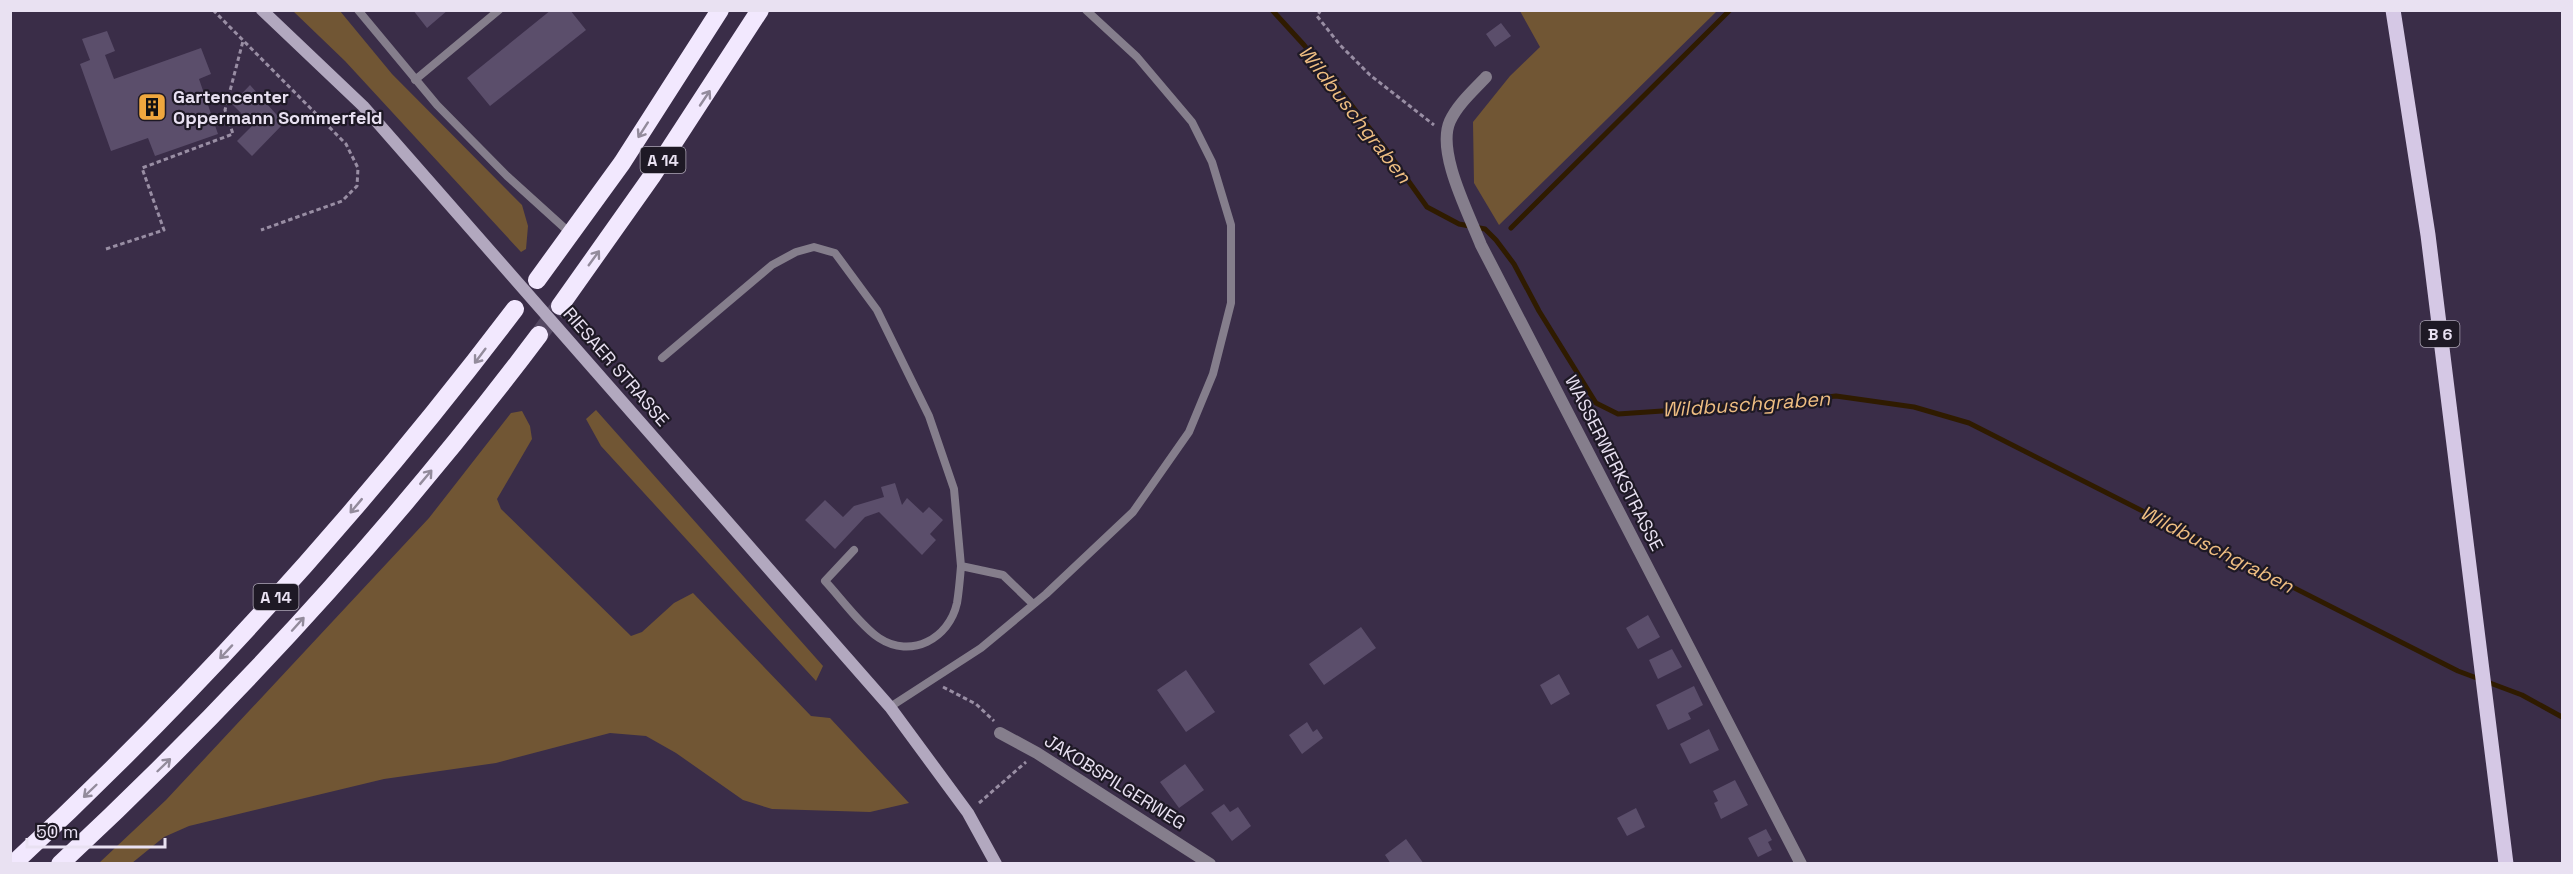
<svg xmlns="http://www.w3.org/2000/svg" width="2573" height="874" font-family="'Space Grotesk',sans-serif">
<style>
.green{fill:#715634}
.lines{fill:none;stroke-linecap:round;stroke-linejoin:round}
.stream{stroke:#2f1b00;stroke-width:5}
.building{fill:#5b4e6b}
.motorway-tunnel{stroke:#544862;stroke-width:18;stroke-dasharray:18 9;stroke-linecap:butt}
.path{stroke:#998ea4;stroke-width:3;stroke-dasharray:4.5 3;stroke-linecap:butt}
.service{stroke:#857e8c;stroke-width:8}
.minor{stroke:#857e8c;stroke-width:12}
.secondary{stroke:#b2a8bf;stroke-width:12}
.primary{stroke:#d5c8e5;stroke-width:15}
.motorway{stroke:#f2e8fe;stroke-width:18}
.oneway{stroke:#938b9c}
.labels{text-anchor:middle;stroke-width:4.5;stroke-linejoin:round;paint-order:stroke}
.shield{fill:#1e1925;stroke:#aca5b4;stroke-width:1.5}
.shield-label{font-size:16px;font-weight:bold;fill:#e9e1f2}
.poi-label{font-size:18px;font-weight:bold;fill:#e9e1f2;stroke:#1e1925;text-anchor:start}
.street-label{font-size:18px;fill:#e9e1f2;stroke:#1e1925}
.water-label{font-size:20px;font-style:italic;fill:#efbe82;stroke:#1e1925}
</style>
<rect width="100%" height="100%" fill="#3a2d48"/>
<path class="green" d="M293,11H340L392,74L522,205L528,226L526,249L521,252L345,61Z
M1520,11H1717L1499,225L1474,183L1473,122L1510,76L1540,47Z
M596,410L823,666L816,681L601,446L586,419Z
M522,411L530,426L532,439L497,499L501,509L631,636L642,632L674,603L693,593L811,716L830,718L909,803L870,812L772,809L743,800L676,753L646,736L610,733L496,763L384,779L189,826L164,837L132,863H99L166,800L429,518L511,413Z"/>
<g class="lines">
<path class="stream" d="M1272,10L1304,45L1382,144L1427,207L1459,224L1485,229L1496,240L1514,264L1539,311L1596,403L1618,414L1751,405L1836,396L1914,407L1969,423L2458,671L2522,695L2562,717
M1511,228L1730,10"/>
</g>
<path class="building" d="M413,10H448L427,28Z
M551,10H570L586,30L490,106L467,78Z
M1501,23L1511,36L1495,47L1486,34Z
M107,31L115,51L105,55L114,79L201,48L211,74L199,79L218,134L155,156L148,138L111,151L80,64L90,60L82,39Z
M250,85L284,123L252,156L237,141L253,125L232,104Z
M895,483L902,505L907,498L923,513L929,507L943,520L930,534L936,540L922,555L879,512L865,517L835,549L805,520L825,500L843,517L854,506L884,497L881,487Z
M1648,615L1660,637L1638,649L1626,628Z
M1361,627L1376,648L1324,685L1309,664Z
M1672,649L1682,667L1658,679L1649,660Z
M1186,670L1215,712L1186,732L1157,690Z
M1559,674L1570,694L1551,705L1540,685Z
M1694,686L1703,705L1688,713L1691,719L1668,730L1656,705Z
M1307,722L1313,732L1317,729L1323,738L1302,754L1289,735Z
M1709,729L1719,750L1690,764L1680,744Z
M1185,764L1204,790L1179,808L1160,782Z
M1735,780L1748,805L1721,819L1714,803L1718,801L1713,791Z
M1224,804L1230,812L1238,807L1251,826L1232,841L1211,813Z
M1636,808L1645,827L1627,836L1617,818Z
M1766,829L1772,840L1768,842L1772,850L1758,857L1748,838Z
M1406,839L1424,864H1391L1385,855Z"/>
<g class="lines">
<path class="motorway-tunnel" d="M539,335L560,306"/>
<path class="path" d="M213,10L346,144L358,168L357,186L342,201L261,230
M1321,10L1317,16L1340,45L1370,75L1434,125
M106,249L164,230L142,168L233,134L225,110L243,41
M943,687L976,704L994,721
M979,803L1026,762"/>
<path class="service" d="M358,10L437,105L507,176L570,233
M415,80L499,10
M662,358L772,265L796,252L814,247L835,253L877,310L929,416L954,489L961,566
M854,550L825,581C840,597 862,627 879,638C911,659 949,639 957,603C959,591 960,578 961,566L1003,575L1033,604
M890,707L981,648L1046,594L1133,512L1189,432L1213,374L1231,303V225L1212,162L1192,122L1137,57L1086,10"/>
<path class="minor" d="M1486,77C1473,91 1458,104 1450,121C1436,152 1469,214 1481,245L1801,864
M1000,733L1037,753L1210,864"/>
<path class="secondary" d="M262,10L363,106L890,707L968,813L996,864"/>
<path class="primary" d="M2393,10L2428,235L2506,864"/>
<path class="motorway" d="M537,280L622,163L720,10
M560,306L652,176L760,10
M13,864C196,694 364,508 515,309
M60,864C234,702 396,525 539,335"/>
</g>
<defs><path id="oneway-shaft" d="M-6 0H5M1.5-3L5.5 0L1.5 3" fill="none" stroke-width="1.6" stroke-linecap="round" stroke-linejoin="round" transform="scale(1.5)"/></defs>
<g class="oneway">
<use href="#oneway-shaft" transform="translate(705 98) rotate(-56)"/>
<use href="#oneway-shaft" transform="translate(643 130) rotate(123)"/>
<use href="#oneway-shaft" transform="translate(594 258) rotate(-54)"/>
<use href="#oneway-shaft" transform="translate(480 356) rotate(127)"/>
<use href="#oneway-shaft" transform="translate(426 477) rotate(-50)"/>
<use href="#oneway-shaft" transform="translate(356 506) rotate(130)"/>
<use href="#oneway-shaft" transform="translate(298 624) rotate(-48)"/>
<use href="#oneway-shaft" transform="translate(226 652) rotate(133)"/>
<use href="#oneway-shaft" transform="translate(164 765) rotate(-44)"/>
<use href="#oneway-shaft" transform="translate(90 791) rotate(136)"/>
</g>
<defs>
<g id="building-square" transform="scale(1.5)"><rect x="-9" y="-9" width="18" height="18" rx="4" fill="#efa73e" stroke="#1e1925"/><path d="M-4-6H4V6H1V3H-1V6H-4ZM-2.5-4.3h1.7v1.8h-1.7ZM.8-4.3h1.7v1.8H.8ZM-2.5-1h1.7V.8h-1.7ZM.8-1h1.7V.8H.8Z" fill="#111"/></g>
</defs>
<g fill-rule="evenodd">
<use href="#building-square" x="152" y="107"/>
</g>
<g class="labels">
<g class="shield">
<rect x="640.5" y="147" width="45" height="26" rx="4.5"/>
<rect x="2420.5" y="321" width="39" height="26" rx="4.5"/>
<rect x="253.5" y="584" width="45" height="26" rx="4.5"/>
</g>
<g class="shield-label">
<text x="663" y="166">A 14</text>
<text x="2440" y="340">B 6</text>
<text x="276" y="603">A 14</text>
</g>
<g class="poi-label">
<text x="173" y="103">Gartencenter<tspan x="173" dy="21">Oppermann Sommerfeld</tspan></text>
</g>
<g class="street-label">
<text transform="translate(616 367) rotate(49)" y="6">RIESAER STRASSE</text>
<text transform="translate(1614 463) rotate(63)" y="6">WASSERWERKSTRASSE</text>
<text transform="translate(1115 782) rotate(32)" y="6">JAKOBSPILGERWEG</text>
</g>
<g class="water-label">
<text transform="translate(1355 114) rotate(52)" y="7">Wildbuschgraben</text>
<text transform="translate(1746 404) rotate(-4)" y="7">Wildbuschgraben</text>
<text transform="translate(2217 549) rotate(27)" y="7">Wildbuschgraben</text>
</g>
</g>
<rect width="2573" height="874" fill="none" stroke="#e9e1f2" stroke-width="24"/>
<path d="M27 838v9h138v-9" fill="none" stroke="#e9e1f2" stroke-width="3"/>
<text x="36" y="838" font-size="18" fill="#e9e1f2" stroke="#1e1925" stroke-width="4.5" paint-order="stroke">50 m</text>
</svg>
